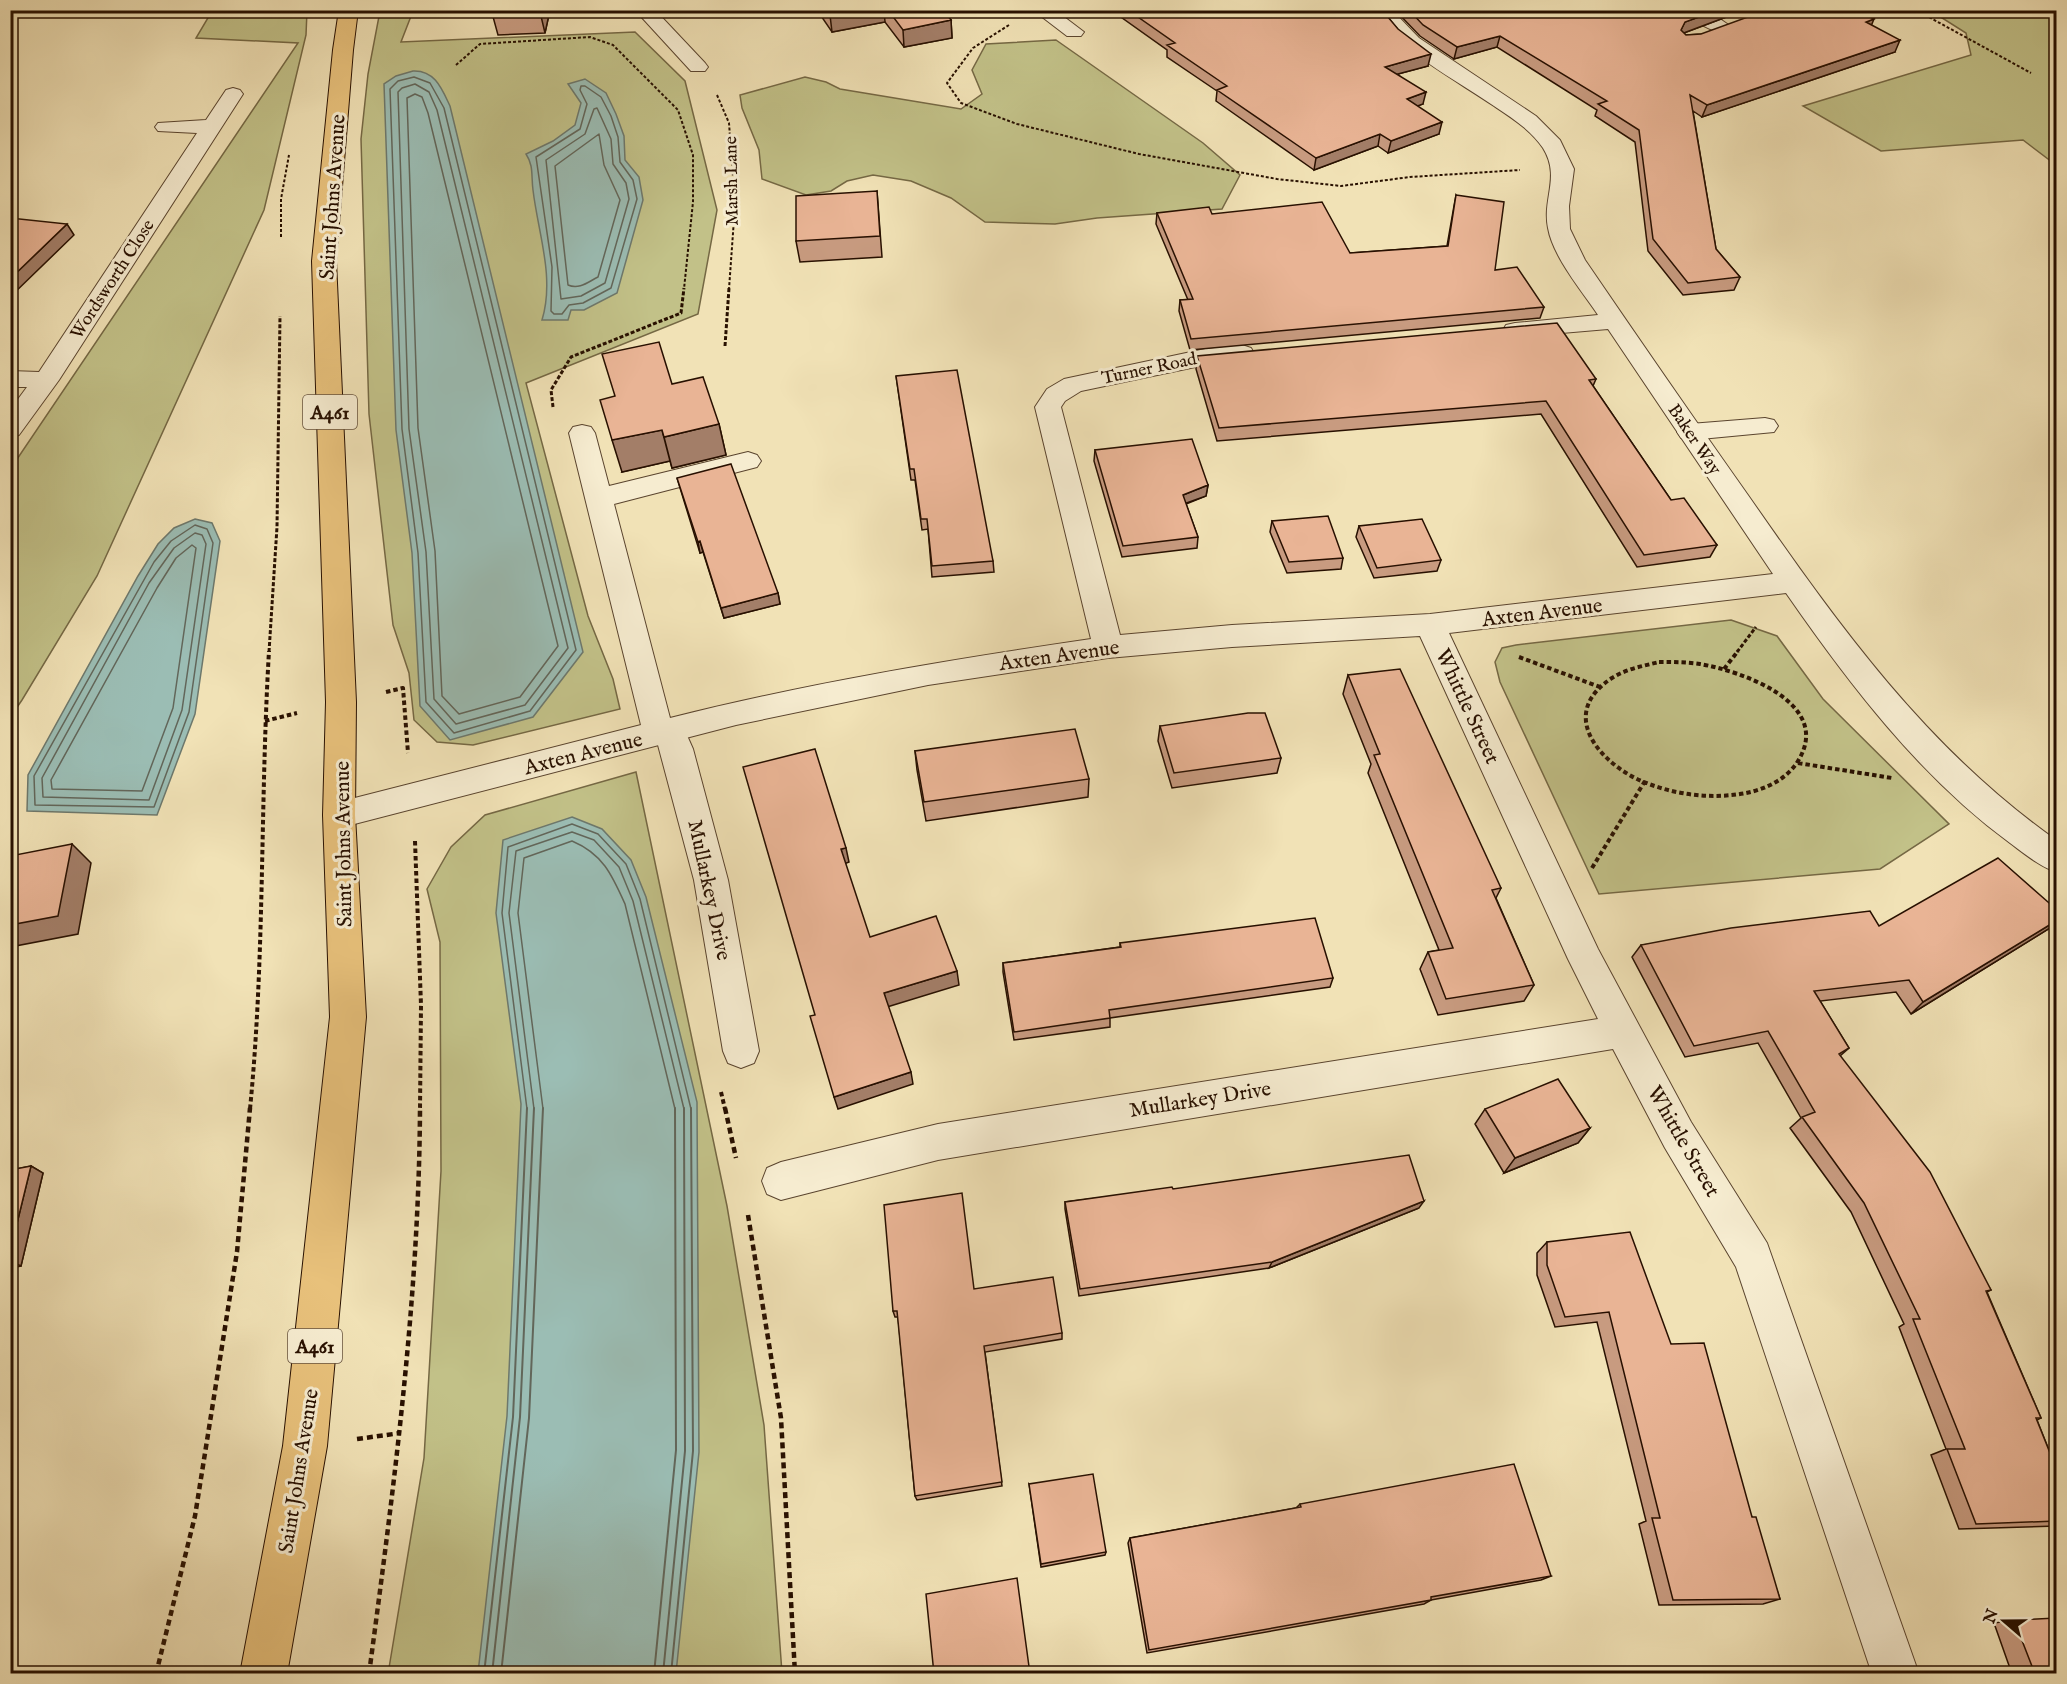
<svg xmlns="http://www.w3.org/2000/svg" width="2067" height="1684" font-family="'IM FELL English',serif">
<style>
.green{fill:#c2c188;stroke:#756844;stroke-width:1.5}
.water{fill:#9bbdb4;stroke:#6d786c;stroke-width:1.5}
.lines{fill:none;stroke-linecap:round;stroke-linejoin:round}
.shore-far1{stroke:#62665a;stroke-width:1.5}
.shore{stroke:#62665a;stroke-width:2}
.lane-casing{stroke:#5a442e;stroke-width:2}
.street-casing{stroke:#5a442e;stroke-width:2}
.highway-casing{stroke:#281000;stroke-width:2}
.path-far3{stroke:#281000;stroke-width:2;stroke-dasharray:3 2;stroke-linecap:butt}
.path-far2{stroke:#281000;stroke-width:3;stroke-dasharray:4 2;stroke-linecap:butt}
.path-far1{stroke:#281000;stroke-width:4;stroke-dasharray:4.5 3;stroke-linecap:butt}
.path{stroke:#281000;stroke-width:4.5;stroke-dasharray:6 4;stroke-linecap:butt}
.lane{fill:#f6ecd0;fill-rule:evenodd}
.street{fill:#f6ecd0;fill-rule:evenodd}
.highway{fill:#e8c17b;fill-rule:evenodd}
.wall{fill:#c89b80;stroke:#281000;stroke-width:1.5}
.shaded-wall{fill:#a37e68;stroke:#281000;stroke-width:1.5}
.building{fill:#e9b495;stroke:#281000;stroke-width:1.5}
.labels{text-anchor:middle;stroke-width:6;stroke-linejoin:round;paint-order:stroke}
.far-street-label{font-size:18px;fill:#281000;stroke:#f6ecd0}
.shield{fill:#f6ecd0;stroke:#66523e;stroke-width:1.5}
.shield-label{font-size:20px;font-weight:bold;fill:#281000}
.street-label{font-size:21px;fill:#281000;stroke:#f6ecd0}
</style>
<rect width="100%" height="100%" fill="#f1e2b6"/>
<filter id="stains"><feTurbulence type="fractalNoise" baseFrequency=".00333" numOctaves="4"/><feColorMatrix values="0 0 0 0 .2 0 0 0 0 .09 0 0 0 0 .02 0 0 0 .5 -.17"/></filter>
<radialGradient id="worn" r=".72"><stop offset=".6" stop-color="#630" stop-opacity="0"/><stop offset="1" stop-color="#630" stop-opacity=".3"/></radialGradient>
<path class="green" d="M212,11H307L306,35L264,210L97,576L22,700L11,716V468L298,43L196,38Z
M380,11H413L401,42L635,32L685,81L717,210L698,314L526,383L588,616L613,679L620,709L473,745L437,742L414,720L409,673L393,625L369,414L361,139L368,74Z
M1931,11H2056V165L2023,140L1881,151L1803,106L1971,55L1966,33Z
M1056,40L1203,143L1240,175L1222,209L1097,218L1055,224L985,222L951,198L911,181L873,175L847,181L831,191L806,195L762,179L759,150L742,108L740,95L805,77L826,82L840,89L961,109L982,94L972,70L986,44Z
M1731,620L1777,636L1823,699L1949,824L1880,869L1599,894L1500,682L1495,662L1502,648L1516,645Z
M636,772L727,1206L764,1425L782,1673L388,1674L424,1458L441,1171L440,942L427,889L451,847L485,815Z"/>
<path class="water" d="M413,71C435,70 442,89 450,106L583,652L533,717L450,740L420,706L412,553L396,430L384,84L396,76Z
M585,79L606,93L616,114L624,136L625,160L639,177L643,200L617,293L584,310H571L568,320H542C555,277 538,233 533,190C531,176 534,166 526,154L553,141L575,125L581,103L568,84Z
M195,519L212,523L220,541L195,714L157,815L27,811L28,775L138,576L158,544L174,528Z
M572,817L602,829L631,860L646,897L697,1102L699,1452L676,1673H478L507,1416L521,1104L496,913L503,840Z"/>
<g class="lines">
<path class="shore-far1" d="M414,77L430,83L444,108L576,650L530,711L454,733L426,702L418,553L402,429L390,89L398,81Z
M415,84L429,92L437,110L568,648L525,705L456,724L434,699L426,552L409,429L398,92L402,88Z
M581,86H585L601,97L611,116L618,137L620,162L633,180L637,199L611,288L583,303L569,305L562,314H554L551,311L552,267L536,157L580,129L587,104L580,90Z
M415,94L422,97L428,113L558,646L520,697L459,714L442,696L435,551L418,428L407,98Z
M597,108L611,139L613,164L626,183L629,199L605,283L581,296L561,299L546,160L585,134L594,109Z
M599,134L604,165L620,200L598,277C588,282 579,290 568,285L555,166Z
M195,525L207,529L213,543L189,712L154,807L35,805L34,776L154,562L171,541Z
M195,533L202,535L206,544L182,710L149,800L43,797L42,778L149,583L174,548Z
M192,545L196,548L173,708L142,791L52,789L51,780L157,588L176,558Z
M527,1109L502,913L508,847L572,824L598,834L626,864L640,899L691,1109
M534,1109L509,913L516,851L572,832L594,840L619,867L633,901L684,1109
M543,1109L518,913L524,858L572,841C603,854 612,875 625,904L675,1109"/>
<path class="shore" d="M484,1674L513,1417L527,1108
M492,1674L520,1417L534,1108
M501,1674L529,1418L543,1108
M654,1674L676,1450L675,1108
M663,1674L685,1451L684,1108
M671,1674L693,1451L691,1108"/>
<g class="lane-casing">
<path id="lane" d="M1765,418L1774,420L1778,426L1774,432L1690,440L1681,438L1677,432L1681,426L1690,424Z
M670,718L681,722L693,749L728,880L759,1051L754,1063L741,1068L728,1063L723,1051L694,880L654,730L659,722Z"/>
</g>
<g class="street-casing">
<path id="street" d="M635,10H655L705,63L708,67L705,71H691Z
M1033,10H1055L1084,32L1081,36H1067Z
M1372,10H1392L1419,38L1536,116L1560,140L1574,169L1569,206L1570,229L1585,260C1639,339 1694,419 1750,498C1839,626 1927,749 2056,840V872C2039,866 2025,854 2010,843C1920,777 1849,684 1786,593L1449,633L1598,949L1691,1122L1767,1243L1919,1674H1872L1736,1267L1665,1148L1613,1049L938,1160L781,1200L767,1194L762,1181L767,1168L781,1162L938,1124L1598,1019L1568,959L1420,636L1232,647L1108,658L928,685L736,725L339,828L327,824L323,815L327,806L339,802L641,725L569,433L573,427L582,425L591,427L595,433L609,486L748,452L757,455L761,461L757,467L614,504L670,718C809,683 949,660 1091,639L1035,407L1047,389L1064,379L1205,349L1242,345L1251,348L1254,353L1251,358L1205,365L1081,391L1065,401L1061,407L1120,635L1232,625L1430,614L1773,574L1608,329L1515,337L1506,335L1503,330L1506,325L1515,323L1598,315C1582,291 1553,257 1548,228C1542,198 1561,177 1543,148C1531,130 1512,118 1494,106C1453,78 1401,52 1372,10Z
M1684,10H1707L1733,28L1730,32C1716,36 1693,21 1684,10Z
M233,88L240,90L243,94L59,380L19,435L10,437V410L27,387H10V371L39,372L197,133L158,131L155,127L158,123L206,120L226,90Z"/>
</g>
<g class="highway-casing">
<path id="highway" d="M339,10H358L353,50L336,261L356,702L355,815L366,1017L327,1446L287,1674H240L283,1446L330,1017L323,815L326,702L312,261L333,50Z"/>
</g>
<path class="path-far3" d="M1916,10L2031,73
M1009,25L973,48L947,83L961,103L1017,124L1139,154L1277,179L1341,186L1410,177L1520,170
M456,65L480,44L590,37L613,45L678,110L693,155V202L684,289
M717,95L729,123L735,205L729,289
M281,237V199L289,155"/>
<path class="path-far2" d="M725,346L729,288
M553,407L551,390L571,357L681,313L684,288
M269,652L277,527L280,316
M1737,652L1756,627"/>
<path class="path-far1" d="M1519,657L1600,687
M1659,662C1673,662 1686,662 1700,664C1741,671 1834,703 1798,761C1787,779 1766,789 1746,793C1709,800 1668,794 1635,778C1593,756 1561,711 1612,678C1626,669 1643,666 1659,662Z
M1724,669L1738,651
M386,692L403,688L408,753
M265,721L297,713
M1798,763L1892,778
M415,841L421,1005L420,1109
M1592,868L1645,781
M721,1092L725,1109
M250,1109C265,957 260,804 269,651"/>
<path class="path" d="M725,1108L736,1158
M748,1215L781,1418L795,1674
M357,1439L401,1433
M156,1674L195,1516L237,1252L250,1108
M369,1674C394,1486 419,1298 420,1108"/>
<use href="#lane" class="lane"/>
<use href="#street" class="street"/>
<use href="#highway" class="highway"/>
</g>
<path class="wall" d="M471,10H550L545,33L498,35L492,13L472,14Z
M817,10H943L951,20L952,38L904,47L885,22L832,32Z
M1111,10H1382L1428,66L1398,74L1423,104L1417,106L1439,134L1388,153L1378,146L1314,170L1216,101L1217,91L1167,57V50Z
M1395,10H1745L1684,33L1686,35L1701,34L1871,25L1895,52L1702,117L1693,111L1716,249L1740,277L1734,290L1683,295L1648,251L1635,142L1595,116L1597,110L1497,47L1454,59L1420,36Z
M877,191L882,257L800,262L796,241Z
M1456,195L1495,270L1544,307L1540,318L1190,350L1179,311L1180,300H1188L1156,224L1157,213L1212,214L1350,253L1447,246L1454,206Z
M1197,356L1596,379L1593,386L1671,500L1717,545L1710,557L1637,567L1541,414L1217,441L1196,369Z
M896,376L993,561L994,572L932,577L928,529L922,530L915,480H911Z
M672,384L719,424L726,455L672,468L670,461L622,472Z
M1095,450L1208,485L1206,496L1186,504L1198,537L1197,548L1122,557L1094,461Z
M677,478L778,593L780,604L724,618L703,552L700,553Z
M1272,521L1343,558L1341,569L1287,573L1270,532Z
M1359,526L1441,560L1437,571L1374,578L1356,537Z
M1348,675L1501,888L1496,898L1534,985L1524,1001L1438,1015L1420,969L1428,952L1439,950L1368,773L1371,764L1343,694Z
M1160,726L1281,758L1277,773L1172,788L1158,741Z
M915,751L1089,779L1088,797L926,821L917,770Z
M1879,926L2050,928L1911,1014L1896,992L1820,1001L1849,1048L1840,1056L1991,1290L1987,1292L2041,1418L2037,1420L2056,1468V1526L1959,1529L1931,1455L1946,1449L1899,1327L1904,1324L1851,1212L1790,1128L1801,1118L1758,1043L1685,1057L1632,957L1641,945Z
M1120,943L1333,978L1330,987L1110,1018V1027L1014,1040L1003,972V963L1120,947Z
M1485,1109L1590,1128L1578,1143L1504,1173L1475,1124Z
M31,1166L43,1173L21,1266L10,1268V1170Z
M1173,1189L1419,1208L1269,1268L1079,1296L1065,1209V1202Z
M1547,1242L1671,1344L1752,1517L1780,1599L1763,1604L1659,1605L1639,1524L1646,1521L1597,1322L1555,1327L1537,1275V1253Z
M974,1289L1062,1333V1339L985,1352L1002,1486L917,1500L915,1496L898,1317H895L893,1311Z
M1029,1484L1106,1552L1105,1555L1041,1567Z
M1300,1504L1551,1576L1541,1580L1431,1600L1424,1604L1147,1653L1128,1543L1130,1538L1296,1508Z
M2014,1620L2056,1674H2012L1994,1623Z"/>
<path class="shaded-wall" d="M540,10H550L545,33L540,12Z
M854,10H884L885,22L832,32L830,15Z
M1718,10H1745L1681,34V30L1685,22Z
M1874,19L1869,31L1866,22Z
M951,20L952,38L904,47L903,30Z
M1500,36L1497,47L1454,59L1457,47Z
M1900,40L1895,52L1702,117L1707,105Z
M1431,54L1428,66L1383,78L1385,67Z
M1426,92L1423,104L1404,111L1407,99Z
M1442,122L1439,134L1388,153L1391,141Z
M1380,134L1378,146L1314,170L1316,158Z
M67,224L74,235L10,297V279Z
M719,424L726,455L672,468L664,437Z
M662,430L670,461L622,472L612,440Z
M1208,485L1206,496L1181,505L1183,495Z
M700,541L703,552L700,553L698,542Z
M778,593L780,604L724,618L721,608Z
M72,844L91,863L78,934L10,947V925Z
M846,848L849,862L844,864L841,849Z
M2056,921V922L2050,928L1911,1014L1923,1002Z
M957,971L959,985L887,1007L884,993Z
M911,1072L913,1084L838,1109L834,1097Z
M1590,1128L1578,1143L1504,1173L1515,1158Z
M31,1166L43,1173L21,1266L10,1261V1252Z
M1424,1201L1419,1208L1269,1268L1272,1262Z"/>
<path class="building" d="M492,10H540V12L491,14Z
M827,10H854L830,15Z
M888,10H943L951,20L903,30Z
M1128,10H1382L1398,29L1431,54L1385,67L1426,92L1407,99L1442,122L1391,141L1380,134L1316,158L1217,90L1227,86L1167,45L1175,43Z
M1409,10H1718L1685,22L1681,30L1686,35L1701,34L1767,10H1855L1874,19L1866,22L1900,40L1707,105L1690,95L1716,249L1740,277L1688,283L1653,239L1639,130L1598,104L1607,101L1500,36L1457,47L1423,25Z
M877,191L880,236L796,241V196Z
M1456,195L1504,202L1495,270L1517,267L1544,307L1191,339L1180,300L1193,299L1157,213L1209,207L1212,214L1322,202L1350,253L1448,246Z
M10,218L67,224L10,279Z
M1557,323L1596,379L1589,380L1671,500L1684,498L1717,545L1644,555L1546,401L1219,428L1197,356Z
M659,342L672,384L703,377L719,424L664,437L662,430L612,440L600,400L615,396L602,354Z
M957,370L993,561L932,566L927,519H921L914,469H910L896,376Z
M1192,439L1208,485L1183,495L1198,537L1123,546L1095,450Z
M731,464L778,593L721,608L700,541L698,542L677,478Z
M1328,516L1343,558L1289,562L1272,521Z
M1422,519L1441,560L1377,568L1359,526Z
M1400,669L1501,888L1492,890L1534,985L1446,999L1428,952L1453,948L1374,755L1380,754L1348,675Z
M1248,713H1265L1281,758L1174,773L1160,726Z
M1075,729L1089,779L924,802L915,751Z
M815,749L846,848L841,849L870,937L936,916L957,971L884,993L911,1072L834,1097L810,1016L815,1015L743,767Z
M72,844L58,916L10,925V856Z
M1998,858L2056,909V921L1923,1002L1909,980L1814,991L1849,1048L1839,1054L1930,1172L1991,1290L1986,1291L2041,1418H2036L2056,1468V1521L1976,1524L1947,1449H1965L1913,1319H1920L1864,1203L1802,1117L1815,1112L1768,1031L1694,1046L1641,945L1731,928L1870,911L1879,926Z
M1315,918L1333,978L1109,1010L1110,1018L1014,1032L1003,963L1121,947L1120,943Z
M1558,1079L1590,1128L1515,1158L1485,1109Z
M1409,1155L1424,1201L1272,1262L1080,1289L1065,1202L1172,1187L1173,1189Z
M31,1166L10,1252V1170Z
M962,1193L974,1289L1053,1277L1062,1333L984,1346L1002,1482L915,1496L897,1311H893L884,1205Z
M1630,1232L1671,1344L1704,1343L1752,1517H1756L1780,1599L1673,1600L1652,1518H1660L1609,1312L1565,1317L1547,1265V1242Z
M1514,1464L1551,1576L1431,1597V1600L1149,1650L1130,1538L1301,1507L1300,1504Z
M1093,1474L1106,1552L1041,1564L1029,1484Z
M1017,1578L1030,1674H934L926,1594Z
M2056,1618V1674H2035L2014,1620Z"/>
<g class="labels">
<g class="far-street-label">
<text transform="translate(731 181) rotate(-91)" y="6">Marsh Lane</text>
<text transform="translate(112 279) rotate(-57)" y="6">Wordsworth Close</text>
<text transform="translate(1149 368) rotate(-12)" y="6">Turner Road</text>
<text transform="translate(1695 439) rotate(56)" y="6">Baker Way</text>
</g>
<g class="shield">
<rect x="303" y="395" width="54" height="34" rx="4.5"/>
<rect x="288" y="1329" width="54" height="34" rx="4.5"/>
</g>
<g class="shield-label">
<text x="330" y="419">A461</text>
<text x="315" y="1353">A461</text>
</g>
<g class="street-label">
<text transform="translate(332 197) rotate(-86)" y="7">Saint Johns Avenue</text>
<text transform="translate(1542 612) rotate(-7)" y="7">Axten Avenue</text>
<text transform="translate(1059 655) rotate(-8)" y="7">Axten Avenue</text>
<text transform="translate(1468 706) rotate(65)" y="7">Whittle Street</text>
<text transform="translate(583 753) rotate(-14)" y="7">Axten Avenue</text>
<text transform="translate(343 844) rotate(-91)" y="7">Saint Johns Avenue</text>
<text transform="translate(710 890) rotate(78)" y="7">Mullarkey Drive</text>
<text transform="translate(1200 1099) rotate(-9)" y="7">Mullarkey Drive</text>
<text transform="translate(1684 1141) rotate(60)" y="7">Whittle Street</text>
<text transform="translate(298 1471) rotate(-81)" y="7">Saint Johns Avenue</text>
</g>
</g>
<rect width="2067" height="1684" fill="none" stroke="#f1e2b6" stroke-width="36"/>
<rect x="12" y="12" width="2043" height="1660" fill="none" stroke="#281000" stroke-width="3"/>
<rect x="18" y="18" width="2031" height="1648" fill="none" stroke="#281000" stroke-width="1.5"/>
<g transform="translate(2004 1621) rotate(290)" stroke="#f6ecd0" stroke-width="4.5" paint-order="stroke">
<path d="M0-4.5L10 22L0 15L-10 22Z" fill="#281000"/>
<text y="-9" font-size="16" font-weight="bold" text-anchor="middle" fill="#281000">N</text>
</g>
<rect width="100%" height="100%" filter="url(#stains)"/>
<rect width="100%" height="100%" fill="url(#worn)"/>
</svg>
